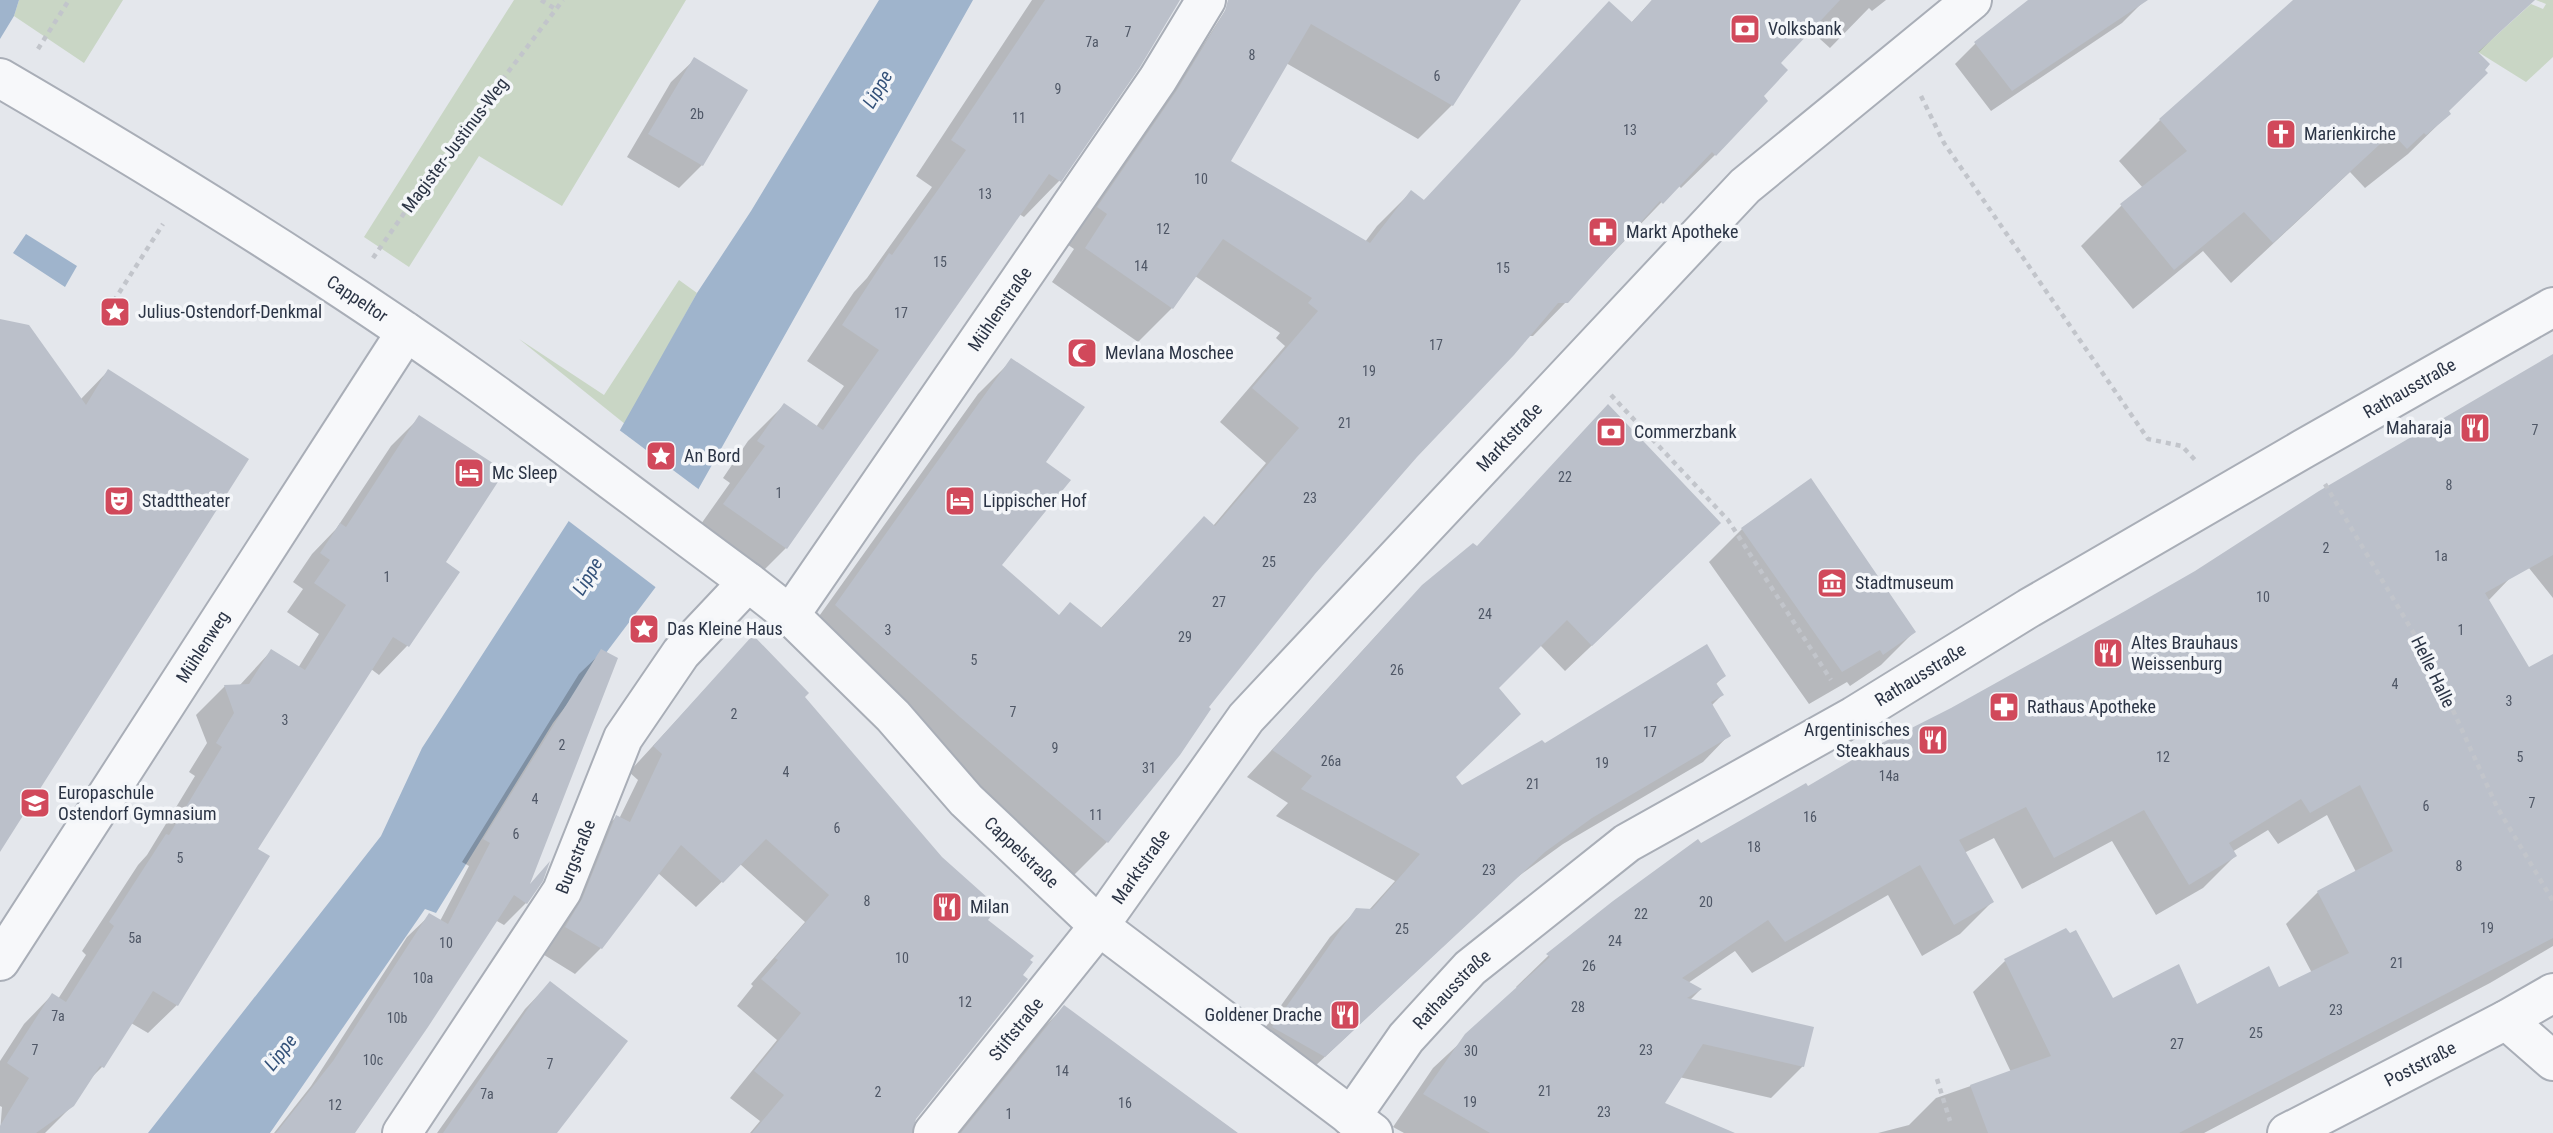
<svg xmlns="http://www.w3.org/2000/svg" width="2553" height="1133" font-family="'Roboto Condensed',sans-serif">
<style>
.green{fill:#c9d6c5}
.water{fill:#9fb4cc}
.pier{fill:#e4e7ec}
.shadow{fill:#0003}
.building{fill:#bbc0ca}
.lines{fill:none;stroke-linecap:round;stroke-linejoin:round}
.minor-casing{stroke:#a9aeb7;stroke-width:42}
.path{stroke:#c2c5cb;stroke-width:4.5;stroke-dasharray:5 5;stroke-linecap:butt}
.minor{stroke:#f7f8fa;stroke-width:38}
.labels{text-anchor:middle;stroke-width:7;stroke-linejoin:round;paint-order:stroke}
.number-label{font-size:14px;fill:#4f5766}
.poi-label{font-size:18px;fill:#2b3445;stroke:#f4f6f9;text-anchor:start}
.street-label{font-size:18px;fill:#2b3445;stroke:#f4f6f9}
.water-label{font-size:19px;font-style:italic;fill:#34527a;stroke:#f4f6f9}
</style>
<rect width="100%" height="100%" fill="#e4e7ec"/>
<path class="green" d="M19,0H123L84,63L14,16Z
M514,0H686L562,206L479,156L409,267L364,237Z
M2536,0H2553V57L2526,82L2478,52L2531,4L2543,9L2546,4Z
M679,280L697,293L625,424L519,339L604,395Z"/>
<path class="water" d="M0,0H19L14,16L0,39Z
M879,0H973L699,488L658,584L553,723L436,913L425,909L270,1133H148L381,836L422,748L570,519L697,293L751,211Z
M26,234L77,266L65,287L13,253Z"/>
<path class="pier" d="M618,429L701,491L658,589L566,519Z"/>
<path class="shadow" d="M1032,0H1166L1132,76L1059,181L1024,217L1019,214L786,548L750,584L689,541L730,483L723,478L748,441L784,405L816,427L844,386L807,361L854,292L867,278L932,187L916,176Z
M1232,0H1519L1452,105L1418,139L1286,63L1229,161L1365,242L1377,226L1411,192L1423,201L1631,23L1652,0H1886L1872,11L1869,8L1830,48L1810,30L1778,63L1715,155L1681,188L1678,185L1567,301L1533,336H1528L1416,456L1313,573L1206,707L1178,754L1107,842L1073,876L802,640L978,394L1012,360L1044,463L999,565L1058,617L1100,629L1204,519L1213,526L1266,463L1220,422L1285,346L1276,338L1280,333L1195,276L1172,308L1138,342L1052,282L1074,249L1064,242L1138,134L1160,112Z
M2030,0H2141L2143,2L2122,23L1991,111L1955,64L1976,43Z
M2296,0H2531L2477,54L2447,111L2449,114L2408,154L2365,188L2350,172L2231,283L2203,251L2133,309L2081,246L2122,205L2143,188L2119,161L2160,120Z
M694,60L702,165L679,188L627,157L671,82Z
M0,320L80,400L108,371L0,847Z
M2553,355V598L2428,442Z
M419,418L444,563L457,572L407,646L379,675L371,669L256,850L177,1005L148,1033L131,1023L102,1067L88,1081L73,1105L45,1133H0L2,1107L0,1106V1061L24,1024L52,995L58,999L86,955L82,951L138,865L147,855L195,776L189,772L207,743L196,715L225,686H239L271,651L298,668L319,634L287,612L303,589L293,582L312,554L336,529L391,446Z
M1811,481L1914,632L1881,665L1850,686L1847,682L1809,704L1709,562L1742,529Z
M1476,547L1693,549L1565,671L1540,645L1497,688L1454,778L1461,788L1545,746L1724,676L1715,685L1722,695L1711,706L1729,735L1703,762L1563,844L1516,878L1298,1082L1247,1053L1330,937L1357,910H1369L1395,881L1276,816L1288,803L1247,777L1396,614Z
M2511,577L2488,601L2528,669L2553,656V946L2490,983L2204,1133H1878L1909,1125L1936,1098L2011,1072L1973,992L2005,961L2113,1000L2196,1006L2278,990L2312,973L2286,924L2318,892L2356,872L2327,815L2278,844L2268,830L2232,852L2235,856L2203,888L2156,915L2112,841L2022,889L1994,838L1964,853L1992,902L1960,934L1922,956L1888,895L1752,973L1735,951L1688,983L1700,990L1689,1001L1803,1066L1771,1098L1679,1077L1662,1104L1720,1133H1404L1393,1127L1433,1068L1518,989L1516,987L1548,956L1575,933L1700,845L1807,788Z
M753,637L986,920L910,1133H750L760,1121L730,1098L777,1040L737,1006L753,986L751,984L805,922L740,864L696,907L658,873L601,948L575,974L541,953L591,843L616,817L619,819L638,780L629,772Z
M602,652L527,887L526,903L504,925L495,920L351,1133H274L311,1086L407,937L430,915L440,921L469,866L462,862L579,674Z
M550,983L555,1133H437L525,1009Z
M1064,1007L1237,1133H958L1038,1033Z"/>
<path class="building" d="M1045,0H1180L1140,67L1061,182L1049,174L787,549L723,504L765,446L757,441L784,403L823,430L879,350L842,325L889,253L892,255L966,150L951,140Z
M1228,0H1521L1453,106L1311,24L1231,161L1370,243L1411,190L1424,200L1609,1L1632,22L1652,0H1840L1781,63L1788,70L1764,96L1768,101L1716,156L1712,152L1663,204L1660,201L1568,303H1558L1514,355L1417,457L1315,574L1209,707L1211,709L1180,755L1108,843L960,717L835,605L1011,358L1085,407L1046,462L1071,480L1002,565L1059,615L1070,602L1102,628L1204,516L1215,526L1299,428L1252,388L1318,311L1308,303L1312,298L1223,239L1173,309L1085,248L1107,214L1097,207L1177,90L1225,11Z
M2028,0H2148L2012,91L1974,42Z
M2293,0H2535L2478,52L2490,64L2485,70L2488,73L2449,111L2451,114L2426,135L2424,133L2407,149L2392,133L2273,243L2244,212L2174,270L2120,204L2187,151L2159,119Z
M694,57L748,90L703,166L648,134Z
M0,319L29,325L86,405L108,369L249,459L0,852Z
M2553,354V555L2485,593L2529,667L2553,654V938L2179,1133H1988L1970,1085L2051,1056L2004,959L2066,928L2070,933L2076,930L2113,998L2179,964L2197,1004L2269,966L2279,987L2349,953L2317,891L2393,851L2360,785L2310,813L2301,799L2229,843L2237,856L2189,885L2144,810L2054,858L2026,807L1959,840L1994,902L1954,925L1920,865L1785,942L1768,920L1682,978L1702,989L1687,998L1814,1027L1804,1067L1703,1044L1665,1103L1735,1133H1490L1423,1094L1465,1034L1550,957L1546,954L1613,901L1698,839L1701,843L1806,783L1808,786L1876,746L1951,708L2127,610L2195,571L2319,491Z
M1608,404L1721,523L1592,646L1567,620L1499,688L1521,714L1456,777L1462,785L1542,740L1545,743L1707,644L1726,676L1716,683L1724,695L1711,702L1731,736L1592,818L1545,852L1325,1057L1272,1027L1356,908L1372,909L1420,854L1301,789L1312,776L1272,750L1422,585L1473,543L1477,546Z
M419,415L505,471L446,562L460,572L409,647L393,637L258,849L270,856L178,1006L153,991L104,1068L100,1066L74,1106L36,1133H0V1126L29,1078L7,1063L52,993L66,1002L114,926L109,922L166,834L169,835L222,747L216,743L234,713L224,685L249,684L271,649L305,670L346,605L314,583L330,560L320,553L340,523L346,527Z
M1811,478L1916,632L1883,655L1880,650L1842,672L1741,528Z
M753,635L809,693L805,697L942,857L998,907L988,920L1034,956L1030,960L1033,962L1023,975L1028,979L916,1119L912,1133H752L784,1095L754,1071L801,1013L761,979L778,960L775,958L829,895L766,839L723,883L681,845L602,949L565,927L582,899L616,815L630,822L662,754L653,746Z
M601,649L618,658L530,884L550,861L543,881L527,904L514,895L428,1027L355,1133H276L333,1061L429,913L448,924L490,843L483,839Z
M550,981L628,1041L557,1133H443L533,1001Z
M1064,1005L1152,1070L1238,1133H961Z"/>
<g class="lines">
<g class="minor-casing">
<g id="minor">
<path id="s1" d="M0,78C161,172 319,269 471,377C564,443 655,514 748,582L790,615L893,716L966,800L1099,926L1373,1133"/>
<path id="s2" d="M790,615L1158,79L1206,0"/>
<path id="s3" d="M0,961L406,332"/>
<path d="M2506,1020L2553,1061"/>
<path id="s4" d="M1351,1117L1406,1038L1470,968L1627,843L1854,716L2029,608L2303,449L2553,307"/>
<path id="s5" d="M402,1133L562,891L623,738L681,653L748,582"/>
<path id="s6" d="M933,1133L1099,926L1246,718L1745,186L1972,0"/>
<path id="s7" d="M2287,1133L2506,1020L2553,993"/>
</g>
</g>
<path class="path" d="M541,0L557,10
M38,49L69,0
M1921,96L1944,143L2148,439L2182,446L2196,461
M373,258L441,160L563,0
M103,318L163,224
M1611,395L1728,520L1831,680
M2325,484L2432,664L2497,807L2553,901
M1937,1079L1950,1121"/>
<use href="#minor" class="minor"/>
</g>
<defs>
<g id="bank-square" transform="scale(1.575)"><rect x="-9" y="-9" width="18" height="18" rx="4" fill="#d1495b" stroke="#f4f6f9"/><path d="M-6-4H6V4H-6ZM0-2.3a2.3 2.3 0 1 0 0 4.6a2.3 2.3 0 1 0 0-4.6Z" fill="#fff"/></g>
<g id="church-square" transform="scale(1.575)"><rect x="-9" y="-9" width="18" height="18" rx="4" fill="#d1495b" stroke="#f4f6f9"/><path d="M-1.2-6h2.4v3.5h3.3v2.4h-3.3V6h-2.4V-.1h-3.3v-2.4h3.3Z" fill="#fff"/></g>
<g id="pharmacy-square" transform="scale(1.575)"><rect x="-9" y="-9" width="18" height="18" rx="4" fill="#d1495b" stroke="#f4f6f9"/><path d="M-2-6h4v4h4v4h-4v4h-4v-4h-4v-4h4Z" fill="#fff"/></g>
<g id="sight-square" transform="scale(1.575)"><rect x="-9" y="-9" width="18" height="18" rx="4" fill="#d1495b" stroke="#f4f6f9"/><path d="M0-6L1.8-2.2L6-1.7L2.9 1.2L3.7 5.4L0 3.3L-3.7 5.4L-2.9 1.2L-6-1.7L-1.8-2.2Z" fill="#fff"/></g>
<g id="mosque-square" transform="scale(1.575)"><rect x="-9" y="-9" width="18" height="18" rx="4" fill="#d1495b" stroke="#f4f6f9"/><path d="M3.5-4.9A6 6 0 1 0 3.5 4.9A5 5 0 1 1 3.5-4.9Z" fill="#fff"/></g>
<g id="restaurant-square" transform="scale(1.575)"><rect x="-9" y="-9" width="18" height="18" rx="4" fill="#d1495b" stroke="#f4f6f9"/><path d="M-5-6h1v4h1v-4h1v4h1v-4h1v5L-1.5 .5V6h-2V.5L-5-1ZM5-6V6H3V1.5H1.5Q1.5-4 5-6Z" fill="#fff"/></g>
<g id="hotel-square" transform="scale(1.575)"><rect x="-9" y="-9" width="18" height="18" rx="4" fill="#d1495b" stroke="#f4f6f9"/><path d="M-6-4.5h1.5V1H6V5H4.5V3h-9V5H-6ZM-4 0a1.8 1.8 0 1 1 3.6 0ZM.5 0V-2.5h3Q6-2.5 6 0Z" fill="#fff"/></g>
<g id="theatre-square" transform="scale(1.575)"><rect x="-9" y="-9" width="18" height="18" rx="4" fill="#d1495b" stroke="#f4f6f9"/><path d="M-5-5.5Q0-4 5-5.5V0Q5 5 0 6Q-5 5-5 0ZM-3.3-2.5H-1v1.5H-3.3ZM1-2.5H3.3v1.5H1ZM-2.8 1Q0 5.5 2.8 1Z" fill="#fff"/></g>
<g id="museum-square" transform="scale(1.575)"><rect x="-9" y="-9" width="18" height="18" rx="4" fill="#d1495b" stroke="#f4f6f9"/><path d="M0-6L6-3V-2H-6V-3ZM-5-1h2V3h-2ZM-1-1h2V3h-2ZM3-1h2V3H3ZM-6 4H6V6H-6Z" fill="#fff"/></g>
<g id="school-square" transform="scale(1.575)"><rect x="-9" y="-9" width="18" height="18" rx="4" fill="#d1495b" stroke="#f4f6f9"/><path d="M0-5L7-2L0 1L-7-2ZM-4 1L0 2.5L4 1V4Q0 6-4 4Z" fill="#fff"/></g>
</defs>
<g fill-rule="evenodd">
<use href="#bank-square" x="1745" y="29"/>
<use href="#church-square" x="2281" y="134"/>
<use href="#pharmacy-square" x="1603" y="232"/>
<use href="#sight-square" x="115" y="312"/>
<use href="#mosque-square" x="1082" y="353"/>
<use href="#restaurant-square" x="2475" y="428"/>
<use href="#bank-square" x="1611" y="432"/>
<use href="#sight-square" x="661" y="456"/>
<use href="#hotel-square" x="469" y="473"/>
<use href="#theatre-square" x="119" y="501"/>
<use href="#hotel-square" x="960" y="501"/>
<use href="#museum-square" x="1832" y="583"/>
<use href="#sight-square" x="644" y="629"/>
<use href="#restaurant-square" x="2108" y="653"/>
<use href="#pharmacy-square" x="2004" y="707"/>
<use href="#restaurant-square" x="1933" y="740"/>
<use href="#school-square" x="35" y="803"/>
<use href="#restaurant-square" x="947" y="907"/>
<use href="#restaurant-square" x="1345" y="1015"/>
</g>
<g class="labels">
<g class="number-label">
<text x="1128" y="37">7</text>
<text x="1092" y="47">7a</text>
<text x="1252" y="60">8</text>
<text x="1437" y="81">6</text>
<text x="1058" y="94">9</text>
<text x="697" y="119">2b</text>
<text x="1019" y="123">11</text>
<text x="1630" y="135">13</text>
<text x="1201" y="184">10</text>
<text x="985" y="199">13</text>
<text x="1163" y="234">12</text>
<text x="940" y="267">15</text>
<text x="1141" y="271">14</text>
<text x="1503" y="273">15</text>
<text x="901" y="318">17</text>
<text x="1436" y="350">17</text>
<text x="1369" y="376">19</text>
<text x="1345" y="428">21</text>
<text x="2535" y="435">7</text>
<text x="1565" y="482">22</text>
<text x="2449" y="490">8</text>
<text x="779" y="498">1</text>
<text x="1310" y="503">23</text>
<text x="2326" y="553">2</text>
<text x="2441" y="561">1a</text>
<text x="1269" y="567">25</text>
<text x="387" y="582">1</text>
<text x="2263" y="602">10</text>
<text x="1219" y="607">27</text>
<text x="1485" y="619">24</text>
<text x="888" y="635">3</text>
<text x="2461" y="635">1</text>
<text x="1185" y="642">29</text>
<text x="974" y="665">5</text>
<text x="1397" y="675">26</text>
<text x="2395" y="689">4</text>
<text x="2509" y="706">3</text>
<text x="1013" y="717">7</text>
<text x="734" y="719">2</text>
<text x="285" y="725">3</text>
<text x="1650" y="737">17</text>
<text x="562" y="750">2</text>
<text x="1055" y="753">9</text>
<text x="2163" y="762">12</text>
<text x="2520" y="762">5</text>
<text x="1331" y="766">26a</text>
<text x="1602" y="768">19</text>
<text x="1149" y="773">31</text>
<text x="786" y="777">4</text>
<text x="1889" y="781">14a</text>
<text x="1533" y="789">21</text>
<text x="535" y="804">4</text>
<text x="2532" y="808">7</text>
<text x="2426" y="811">6</text>
<text x="1096" y="820">11</text>
<text x="1810" y="822">16</text>
<text x="837" y="833">6</text>
<text x="516" y="839">6</text>
<text x="1754" y="852">18</text>
<text x="180" y="863">5</text>
<text x="2459" y="871">8</text>
<text x="1489" y="875">23</text>
<text x="867" y="906">8</text>
<text x="1706" y="907">20</text>
<text x="1641" y="919">22</text>
<text x="2487" y="933">19</text>
<text x="1402" y="934">25</text>
<text x="135" y="943">5a</text>
<text x="1615" y="946">24</text>
<text x="446" y="948">10</text>
<text x="902" y="963">10</text>
<text x="2397" y="968">21</text>
<text x="1589" y="971">26</text>
<text x="423" y="983">10a</text>
<text x="965" y="1007">12</text>
<text x="1578" y="1012">28</text>
<text x="2336" y="1015">23</text>
<text x="58" y="1021">7a</text>
<text x="397" y="1023">10b</text>
<text x="2256" y="1038">25</text>
<text x="2177" y="1049">27</text>
<text x="35" y="1055">7</text>
<text x="1646" y="1055">23</text>
<text x="1471" y="1056">30</text>
<text x="373" y="1065">10c</text>
<text x="550" y="1069">7</text>
<text x="1062" y="1076">14</text>
<text x="1545" y="1096">21</text>
<text x="878" y="1097">2</text>
<text x="487" y="1099">7a</text>
<text x="1470" y="1107">19</text>
<text x="1125" y="1108">16</text>
<text x="335" y="1110">12</text>
<text x="1604" y="1117">23</text>
<text x="1009" y="1119">1</text>
</g>
<g class="poi-label">
<text x="1768" y="35">Volksbank</text>
<text x="2304" y="140">Marienkirche</text>
<text x="1626" y="238">Markt Apotheke</text>
<text x="138" y="318">Julius-Ostendorf-Denkmal</text>
<text x="1105" y="359">Mevlana Moschee</text>
<text x="2452" y="434" text-anchor="end">Maharaja</text>
<text x="1634" y="438">Commerzbank</text>
<text x="684" y="462">An Bord</text>
<text x="492" y="479">Mc Sleep</text>
<text x="142" y="507">Stadttheater</text>
<text x="983" y="507">Lippischer Hof</text>
<text x="1855" y="589">Stadtmuseum</text>
<text x="667" y="635">Das Kleine Haus</text>
<text x="2131" y="649">Altes Brauhaus<tspan x="2131" dy="21">Weissenburg</tspan></text>
<text x="2027" y="713">Rathaus Apotheke</text>
<text x="1910" y="736" text-anchor="end">Argentinisches<tspan x="1910" dy="21">Steakhaus</tspan></text>
<text x="58" y="799">Europaschule<tspan x="58" dy="21">Ostendorf Gymnasium</tspan></text>
<text x="970" y="913">Milan</text>
<text x="1322" y="1021" text-anchor="end">Goldener Drache</text>
</g>
<g class="street-label">
<text transform="translate(455 145) rotate(-53)" y="6">Magister-Justinus-Weg</text>
<text dy="6" stroke="none"><textPath href="#s1" startOffset="420">Cappeltor</textPath></text>
<text dy="6" stroke="none"><textPath href="#s2" startOffset="371">Mühlenstraße</textPath></text>
<text dy="6" stroke="none"><textPath href="#s4" startOffset="1297">Rathausstraße</textPath></text>
<text dy="6" stroke="none"><textPath href="#s6" startOffset="905">Marktstraße</textPath></text>
<text dy="6" stroke="none"><textPath href="#s3" startOffset="374">Mühlenweg</textPath></text>
<text transform="translate(2433 672) rotate(64)" y="6">Helle Halle</text>
<text dy="6" stroke="none"><textPath href="#s4" startOffset="730">Rathausstraße</textPath></text>
<text dy="6" stroke="none"><textPath href="#s1" startOffset="1288">Cappelstraße</textPath></text>
<text dy="6" stroke="none"><textPath href="#s5" startOffset="327">Burgstraße</textPath></text>
<text dy="6" stroke="none"><textPath href="#s6" startOffset="338">Marktstraße</textPath></text>
<text dy="6" stroke="none"><textPath href="#s4" startOffset="163">Rathausstraße</textPath></text>
<text dy="6" stroke="none"><textPath href="#s6" startOffset="133">Stiftstraße</textPath></text>
<text dy="6" stroke="none"><textPath href="#s7" startOffset="150">Poststraße</textPath></text>
</g>
<g class="water-label">
<text transform="translate(877 89) rotate(-60)" y="7">Lippe</text>
<text transform="translate(587 576) rotate(-59)" y="7">Lippe</text>
<text transform="translate(280 1052) rotate(-52)" y="7">Lippe</text>
</g>
</g>
</svg>
